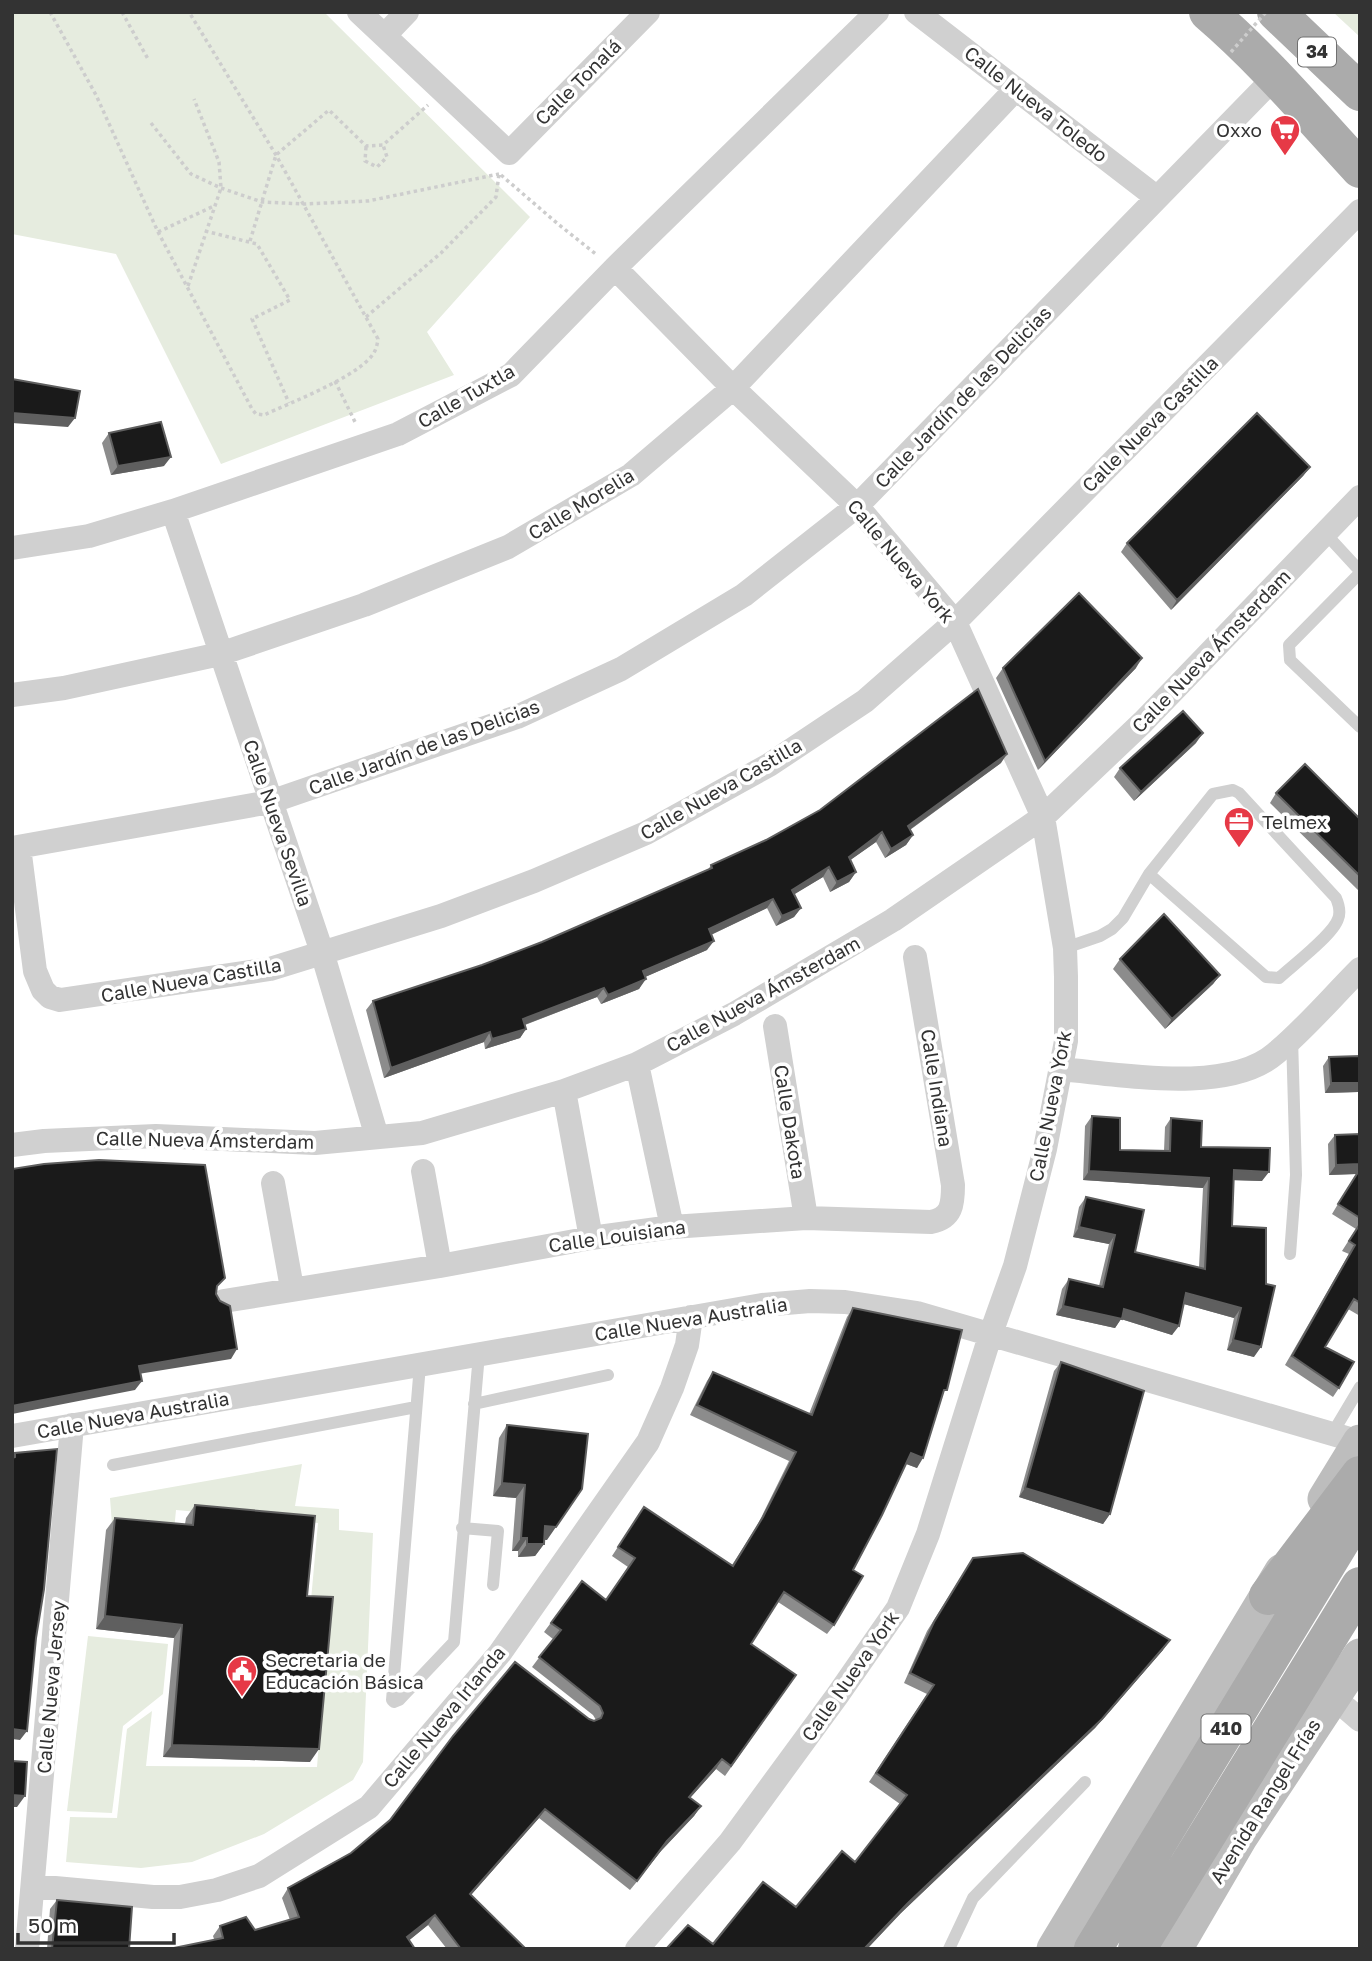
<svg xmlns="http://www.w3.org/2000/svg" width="1372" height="1961" font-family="'Golos Text',sans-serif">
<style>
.green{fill:#e6ecdf}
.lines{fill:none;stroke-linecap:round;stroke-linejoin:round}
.path{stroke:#cdcdcd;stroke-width:3.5;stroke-dasharray:3.5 3.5;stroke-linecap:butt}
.lane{stroke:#d0d0d0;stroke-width:12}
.street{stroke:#d0d0d0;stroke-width:24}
.secondary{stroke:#bdbdbd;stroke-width:35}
.primary{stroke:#ababab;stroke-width:38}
.path-bridge{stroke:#cdcdcd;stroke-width:3.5;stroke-dasharray:3.5 3.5;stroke-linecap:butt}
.wall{fill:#8c8c8c}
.shaded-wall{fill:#5f5f5f}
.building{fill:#1a1a1a;stroke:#5f5f5f;stroke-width:2}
.labels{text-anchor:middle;stroke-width:7;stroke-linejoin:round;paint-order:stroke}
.shield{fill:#fff;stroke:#707070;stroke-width:2}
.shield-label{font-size:18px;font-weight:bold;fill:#333}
.street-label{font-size:19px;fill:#333;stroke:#fff}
.poi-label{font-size:19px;fill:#333;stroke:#fff;text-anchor:start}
</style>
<rect width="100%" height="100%" fill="#fff"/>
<path class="green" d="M12,12H324L530,217L427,332L454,375L221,464L116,254L12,234Z
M1333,12H1360V37Z
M302,1464L295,1506L339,1509V1530L373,1533L363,1762L353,1780L264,1834L192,1862L141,1868L66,1862L70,1817L117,1818L127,1729L152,1711L146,1766L317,1767L330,1603L311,1600L318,1523L176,1510L174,1531L112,1524L110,1498Z
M88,1636L168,1644L163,1694L123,1726L112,1813L67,1811Z"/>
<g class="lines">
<path class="path" d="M50,12L96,95L158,232L252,409L256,414L264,415C292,402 349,380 369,359C375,353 377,347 378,339L276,155L189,12
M122,12L148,59
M151,123L191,174L221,188L262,202L304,204L368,201L499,174
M366,147L365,161L377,167L387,157L383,145
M501,175L558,224L597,255
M205,231L257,244L290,300L252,319L289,403
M158,232L214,206
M250,241L276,155L329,110L366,146L383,145L428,105
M188,286L221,188L219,162L194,99
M366,317L441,253L496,197L499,174
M335,381L356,424"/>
<path class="lane" d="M1325,533L1360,571
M1360,573L1289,645L1290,660L1360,727
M1065,948L1100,936L1112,929L1123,918L1149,874L1213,794L1233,790L1239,793L1336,898C1339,905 1341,912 1338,919C1333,935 1293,965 1279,978L1266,977L1149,874
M1290,1254L1296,1175L1292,1038
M420,1365L392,1700L394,1702L399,1700L454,1642L479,1354
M474,1404L608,1375
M1332,1434L1360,1387
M113,1465L416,1407
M462,1528L498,1531L493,1585
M949,1949L973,1898L1085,1782"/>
<path class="street" d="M359,12L509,153L648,12
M916,12L1156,197
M385,35L407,12
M615,268L733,388L857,506L955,622L1043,817L1065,948L1066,977V1041L1045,1149L1015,1266L990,1336L928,1534L898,1608L837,1696L730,1842L637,1949
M173,511L322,952L377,1137
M12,548L89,536L173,511L398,434L511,375L615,268L877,12
M12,695L64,688L220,654L364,605L508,547L631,475L733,388L1016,89
M19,847L35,971L43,990L50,997L60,1000L270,969L441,916L534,881L646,833L769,765L865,701L955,622L1360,211
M12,848L270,802L517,717L621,669L744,595L857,506L1275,77
M775,1026L806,1218
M637,1064L672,1227
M1060,1069C1119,1074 1228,1095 1276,1053C1306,1028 1332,997 1360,969
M564,1091L591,1238
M12,1145L44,1141L156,1136L315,1143L422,1133L564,1091L637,1064L734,1014L893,920L1043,817L1143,722L1360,497
M423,1171L440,1266
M273,1183L292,1288
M224,1301L440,1266L591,1238L672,1227L806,1218L931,1222C952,1218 953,1204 953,1185L915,957
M12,1436L762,1305L810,1301L845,1302L917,1313L1360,1442
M1332,1696L1360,1720
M33,1886L153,1897H180L217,1890L259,1876L369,1807L500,1653L648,1442L672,1388L687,1345L691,1317
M27,1949L72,1425"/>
<path class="secondary" d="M1325,1499L1360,1442
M1054,1949L1282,1571
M1175,1949L1241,1836L1360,1656"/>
<path class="primary" d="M1208,12C1263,59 1311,116 1360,169
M1276,12L1360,92
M1268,1596L1360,1475
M1093,1949L1360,1510
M1137,1949L1360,1586"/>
<path class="path-bridge" d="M1231,52L1266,12"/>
</g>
<path class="wall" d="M109,433L164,466L111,475L102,443Z
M1310,467L1303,476L1171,610L1121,552L1127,543Z
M1003,668H1136L1038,770L996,678Z
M1196,743L1134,801L1114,777L1120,768Z
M1001,763L910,830L913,835L906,845L885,858L876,842L850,860L856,872L849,882L830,892L823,877L794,894L801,908L794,917L776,926L767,908L711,935L707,950L645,977L639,989L601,1004L597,997L525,1025L526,1029L520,1038L485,1049L484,1042L384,1078L366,1010L373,1001L482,965L542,942L708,870L711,865Z
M1276,793L1360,819V892L1270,803Z
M1120,959L1220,975L1213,984L1165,1029L1113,969Z
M1360,1056V1118L1358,1092L1325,1093L1323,1066L1329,1057Z
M1092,1116L1120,1150L1164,1151L1165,1127L1171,1118L1201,1147L1262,1181L1234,1180L1232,1226L1254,1357L1227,1350L1234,1318L1184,1304L1172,1335L1121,1319L1115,1328L1056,1315L1062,1289L1069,1279L1099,1286L1109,1244L1073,1237L1079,1207L1086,1197L1135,1252L1199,1267L1203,1188L1083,1180L1085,1126Z
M1360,1134V1316L1348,1309L1325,1347L1339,1388L1333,1397L1285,1365L1349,1254L1342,1251L1356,1229L1332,1214L1356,1174L1329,1175L1328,1144L1335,1135Z
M853,1308L941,1398L917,1468L906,1464L853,1570L834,1625L827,1634L778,1602L751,1644L796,1675L725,1776L716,1769L690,1798L701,1806L694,1816L661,1851L630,1890L539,1818L471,1895L526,1949H447L428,1925L409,1940L214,1939L213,1936L220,1926L255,1930L290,1920L282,1898L288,1888L589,1719L594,1721L596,1720L593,1715L532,1667L553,1639L544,1632L582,1581L606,1600L628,1567L612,1556L644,1507L732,1565L757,1526L789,1461L690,1415L707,1381L713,1372L809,1414L847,1317Z
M1061,1362L1110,1514L1103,1524L1019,1497L1054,1371Z
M507,1425L547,1540H544V1544L535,1556L518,1557V1551H512L516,1498L493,1496L499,1438Z
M195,1505L307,1596L310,1762L163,1757L174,1638L96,1629L106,1530L115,1518L185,1524L186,1518Z
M973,1558L1163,1650L1095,1728L901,1913L867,1949H666L713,1944L796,1907L855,1862L900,1804L869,1782L927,1694L904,1683L927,1631Z
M57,1900L129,1949H47L50,1909Z"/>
<path class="shaded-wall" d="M12,413L75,418L68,427L12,423Z
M171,457L164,466L111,475L118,466Z
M1310,467L1303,476L1171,610L1177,600Z
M1142,658L1136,668L1038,770L1045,761Z
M1203,733L1196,743L1134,801L1141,792Z
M1007,754L1001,763L901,836L908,826Z
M882,832L876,842L842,866L849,857Z
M913,835L906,845L885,858L891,849Z
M829,867L823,877L785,900L792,890Z
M856,872L849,882L830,892L837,882Z
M773,899L767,908L702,939L709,929Z
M801,908L794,917L776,926L782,916Z
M714,941L707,950L636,981L643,971Z
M1220,975L1213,984L1165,1029L1172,1019Z
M646,979L639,989L601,1004L608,995Z
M604,988L597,997L516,1028L523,1019Z
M526,1029L520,1038L485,1049L492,1039Z
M490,1032L484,1042L384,1078L391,1068Z
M1331,1083H1360V1089L1358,1092L1325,1093Z
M1360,1164V1168L1356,1174L1329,1175L1336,1165Z
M1234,1170L1269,1172L1262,1181L1227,1180Z
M1089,1171L1209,1178L1203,1188L1083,1180Z
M1079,1227L1115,1235L1109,1244L1073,1237Z
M1186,1293L1241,1308L1234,1318L1180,1303Z
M1063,1306L1124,1309L1179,1326L1172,1335L1121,1319L1115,1328L1056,1315Z
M1233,1340L1261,1347L1254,1357L1227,1350Z
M237,1349L231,1359L132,1375L139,1366Z
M142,1381L135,1390L12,1414V1406Z
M911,1453L923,1458L917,1468L904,1463Z
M502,1483L525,1485L516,1498L493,1496Z
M1025,1488L1110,1514L1103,1524L1019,1497Z
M545,1526L556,1527L547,1540L536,1539Z
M521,1538H527L518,1551H512Z
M527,1544H544L535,1556L518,1557Z
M105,1616L182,1625L174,1638L96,1629Z
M1170,1640L1163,1650L1095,1728L901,1913L867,1949H864L908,1903Z
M12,1729L27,1731L20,1740L12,1739Z
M172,1745L319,1749L310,1762L163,1757Z
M722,1759L716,1769L682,1807L689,1797Z
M12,1795L25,1796L17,1807H12Z
M701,1806L694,1816L661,1851L630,1890L667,1841Z
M545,1809L539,1818L463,1904L470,1894Z
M435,1915L428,1925L401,1947L407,1937Z"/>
<path class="building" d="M12,379L80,391L75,418L12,413Z
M1257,413L1310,467L1177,600L1127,543Z
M161,422L171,457L118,466L109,433Z
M1079,593L1142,658L1045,761L1003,668Z
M978,689L1007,754L908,826L913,835L891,849L882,832L849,857L856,872L837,882L829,867L792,890L801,908L782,916L773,899L709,929L714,941L643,971L646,979L608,995L604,988L523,1019L526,1029L492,1039L490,1032L391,1068L373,1001L482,965L542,942L712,868L711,865L766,840L820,810Z
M1183,711L1203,733L1141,792L1120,768Z
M1305,764L1360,819V876L1276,793Z
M1164,914L1220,975L1172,1019L1120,959Z
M1360,1056V1083H1331L1329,1057Z
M1092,1116L1120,1118V1150L1170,1151L1171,1118L1202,1121L1201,1147L1270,1148L1269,1172L1234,1170L1232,1226L1266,1228V1284L1275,1286L1261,1347L1233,1340L1241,1308L1186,1293L1179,1326L1124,1309L1122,1319L1063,1306L1069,1279L1103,1287L1115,1235L1079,1227L1086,1197L1144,1210L1135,1252L1205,1269L1209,1178L1089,1171Z
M1360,1134V1164L1336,1165L1335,1135Z
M99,1160L205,1165L225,1278L217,1286L216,1294L220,1301L230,1306L237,1349L139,1366L142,1381L12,1406V1169L44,1164Z
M1360,1169V1218L1338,1204Z
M1360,1224V1303L1354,1299L1325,1347L1354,1362L1339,1388L1292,1356L1355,1245L1349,1241Z
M853,1308L962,1330L947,1390H944L923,1458L911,1453L882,1515L853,1570L863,1576L834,1625L784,1592L751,1644L796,1675L731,1766L722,1759L689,1797L701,1806L667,1841L637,1881L545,1809L470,1894L526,1949H461L435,1915L407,1937L415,1949H169L223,1938L220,1926L246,1917L255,1930L299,1917L288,1888L351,1853L390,1820L453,1736L515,1662L589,1719L594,1721L601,1718L603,1713L600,1706L539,1657L561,1630L551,1623L582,1581L606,1600L635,1558L618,1547L644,1507L733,1566L763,1517L796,1452L697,1405L713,1372L812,1415Z
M1061,1362L1144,1391L1110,1514L1025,1488Z
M507,1425L588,1434L582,1489L556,1527L545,1526L544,1544H527V1538H521L525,1485L502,1483Z
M57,1449L44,1589L36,1638L27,1731L12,1729V1458L15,1457V1453Z
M195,1505L315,1516L307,1596L333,1597L319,1749L172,1745L182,1625L105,1616L115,1518L193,1525Z
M1023,1553L1170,1640L1102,1719L908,1903L864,1949H666L688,1925L713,1944L763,1882L796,1907L842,1851L855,1862L907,1795L876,1773L934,1685L910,1673L934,1622L973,1558Z
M12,1761L27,1762L25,1796L12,1795Z
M57,1900L132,1907L129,1949H52Z"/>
<defs>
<g id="supermarket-pin" transform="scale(1.575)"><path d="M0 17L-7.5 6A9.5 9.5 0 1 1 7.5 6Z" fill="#e63946" stroke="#fff"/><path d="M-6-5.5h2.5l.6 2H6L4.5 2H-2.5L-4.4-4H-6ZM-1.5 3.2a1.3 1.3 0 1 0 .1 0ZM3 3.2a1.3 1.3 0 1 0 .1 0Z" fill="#fff"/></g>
<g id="office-pin" transform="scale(1.575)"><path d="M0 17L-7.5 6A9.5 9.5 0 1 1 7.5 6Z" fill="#e63946" stroke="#fff"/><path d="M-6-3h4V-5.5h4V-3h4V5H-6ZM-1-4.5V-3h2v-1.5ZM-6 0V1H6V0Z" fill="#fff"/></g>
<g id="civic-pin" transform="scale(1.575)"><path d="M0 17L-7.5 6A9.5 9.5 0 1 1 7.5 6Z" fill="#e63946" stroke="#fff"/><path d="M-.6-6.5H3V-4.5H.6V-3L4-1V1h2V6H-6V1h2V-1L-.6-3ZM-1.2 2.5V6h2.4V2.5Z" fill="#fff"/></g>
</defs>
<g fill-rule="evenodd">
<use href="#supermarket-pin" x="1285" y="130"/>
<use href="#office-pin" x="1239" y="822"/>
<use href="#civic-pin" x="242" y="1671"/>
</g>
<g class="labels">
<g class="shield">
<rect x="1298" y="37.5" width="38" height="29" rx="5"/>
<rect x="1201.5" y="1714.5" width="49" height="29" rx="5"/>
</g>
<g class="shield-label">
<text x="1317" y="58">34</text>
<text x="1226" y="1735">410</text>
</g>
<g class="street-label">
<text transform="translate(578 82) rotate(-45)" y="7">Calle Tonalá</text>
<text transform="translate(1036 104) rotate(38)" y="7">Calle Nueva Toledo</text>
<text transform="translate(466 396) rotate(-30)" y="7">Calle Tuxtla</text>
<text transform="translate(963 397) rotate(-46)" y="7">Calle Jardín de las Delicias</text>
<text transform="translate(1150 424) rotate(-45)" y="7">Calle Nueva Castilla</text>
<text transform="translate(581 504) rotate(-31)" y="7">Calle Morelia</text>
<text transform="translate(901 561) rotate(50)" y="7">Calle Nueva York</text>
<text transform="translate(1211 651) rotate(-46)" y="7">Calle Nueva Ámsterdam</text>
<text transform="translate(424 747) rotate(-20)" y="7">Calle Jardín de las Delicias</text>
<text transform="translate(721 789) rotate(-30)" y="7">Calle Nueva Castilla</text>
<text transform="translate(278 823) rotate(71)" y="7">Calle Nueva Sevilla</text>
<text transform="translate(191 980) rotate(-10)" y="7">Calle Nueva Castilla</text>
<text transform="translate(763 994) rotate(-29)" y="7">Calle Nueva Ámsterdam</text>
<text transform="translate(937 1088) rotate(81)" y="7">Calle Indiana</text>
<text transform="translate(1050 1106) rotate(-79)" y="7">Calle Nueva York</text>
<text transform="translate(790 1122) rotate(81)" y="7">Calle Dakota</text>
<text transform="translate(205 1140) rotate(1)" y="7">Calle Nueva Ámsterdam</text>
<text transform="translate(617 1236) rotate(-8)" y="7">Calle Louisiana</text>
<text transform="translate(691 1319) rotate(-9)" y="7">Calle Nueva Australia</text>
<text transform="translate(133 1415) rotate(-10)" y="7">Calle Nueva Australia</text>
<text transform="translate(850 1676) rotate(-55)" y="7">Calle Nueva York</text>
<text transform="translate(51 1687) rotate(-85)" y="7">Calle Nueva Jersey</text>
<text transform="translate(444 1717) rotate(-50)" y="7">Calle Nueva Irlanda</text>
<text transform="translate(1265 1801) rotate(-58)" y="7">Avenida Rangel Frías</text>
</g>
<g class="poi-label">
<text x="1262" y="137" text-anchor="end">Oxxo</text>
<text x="1262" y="829">Telmex</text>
<text x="265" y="1667">Secretaria de<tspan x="265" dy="22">Educación Básica</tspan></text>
</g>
</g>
<rect width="1372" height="1961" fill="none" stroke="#333333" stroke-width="28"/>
<path d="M18 1933v10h156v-10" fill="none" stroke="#333333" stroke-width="3.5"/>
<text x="28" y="1933" font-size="21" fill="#333333" stroke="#ffffff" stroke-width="5" paint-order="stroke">50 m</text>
</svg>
